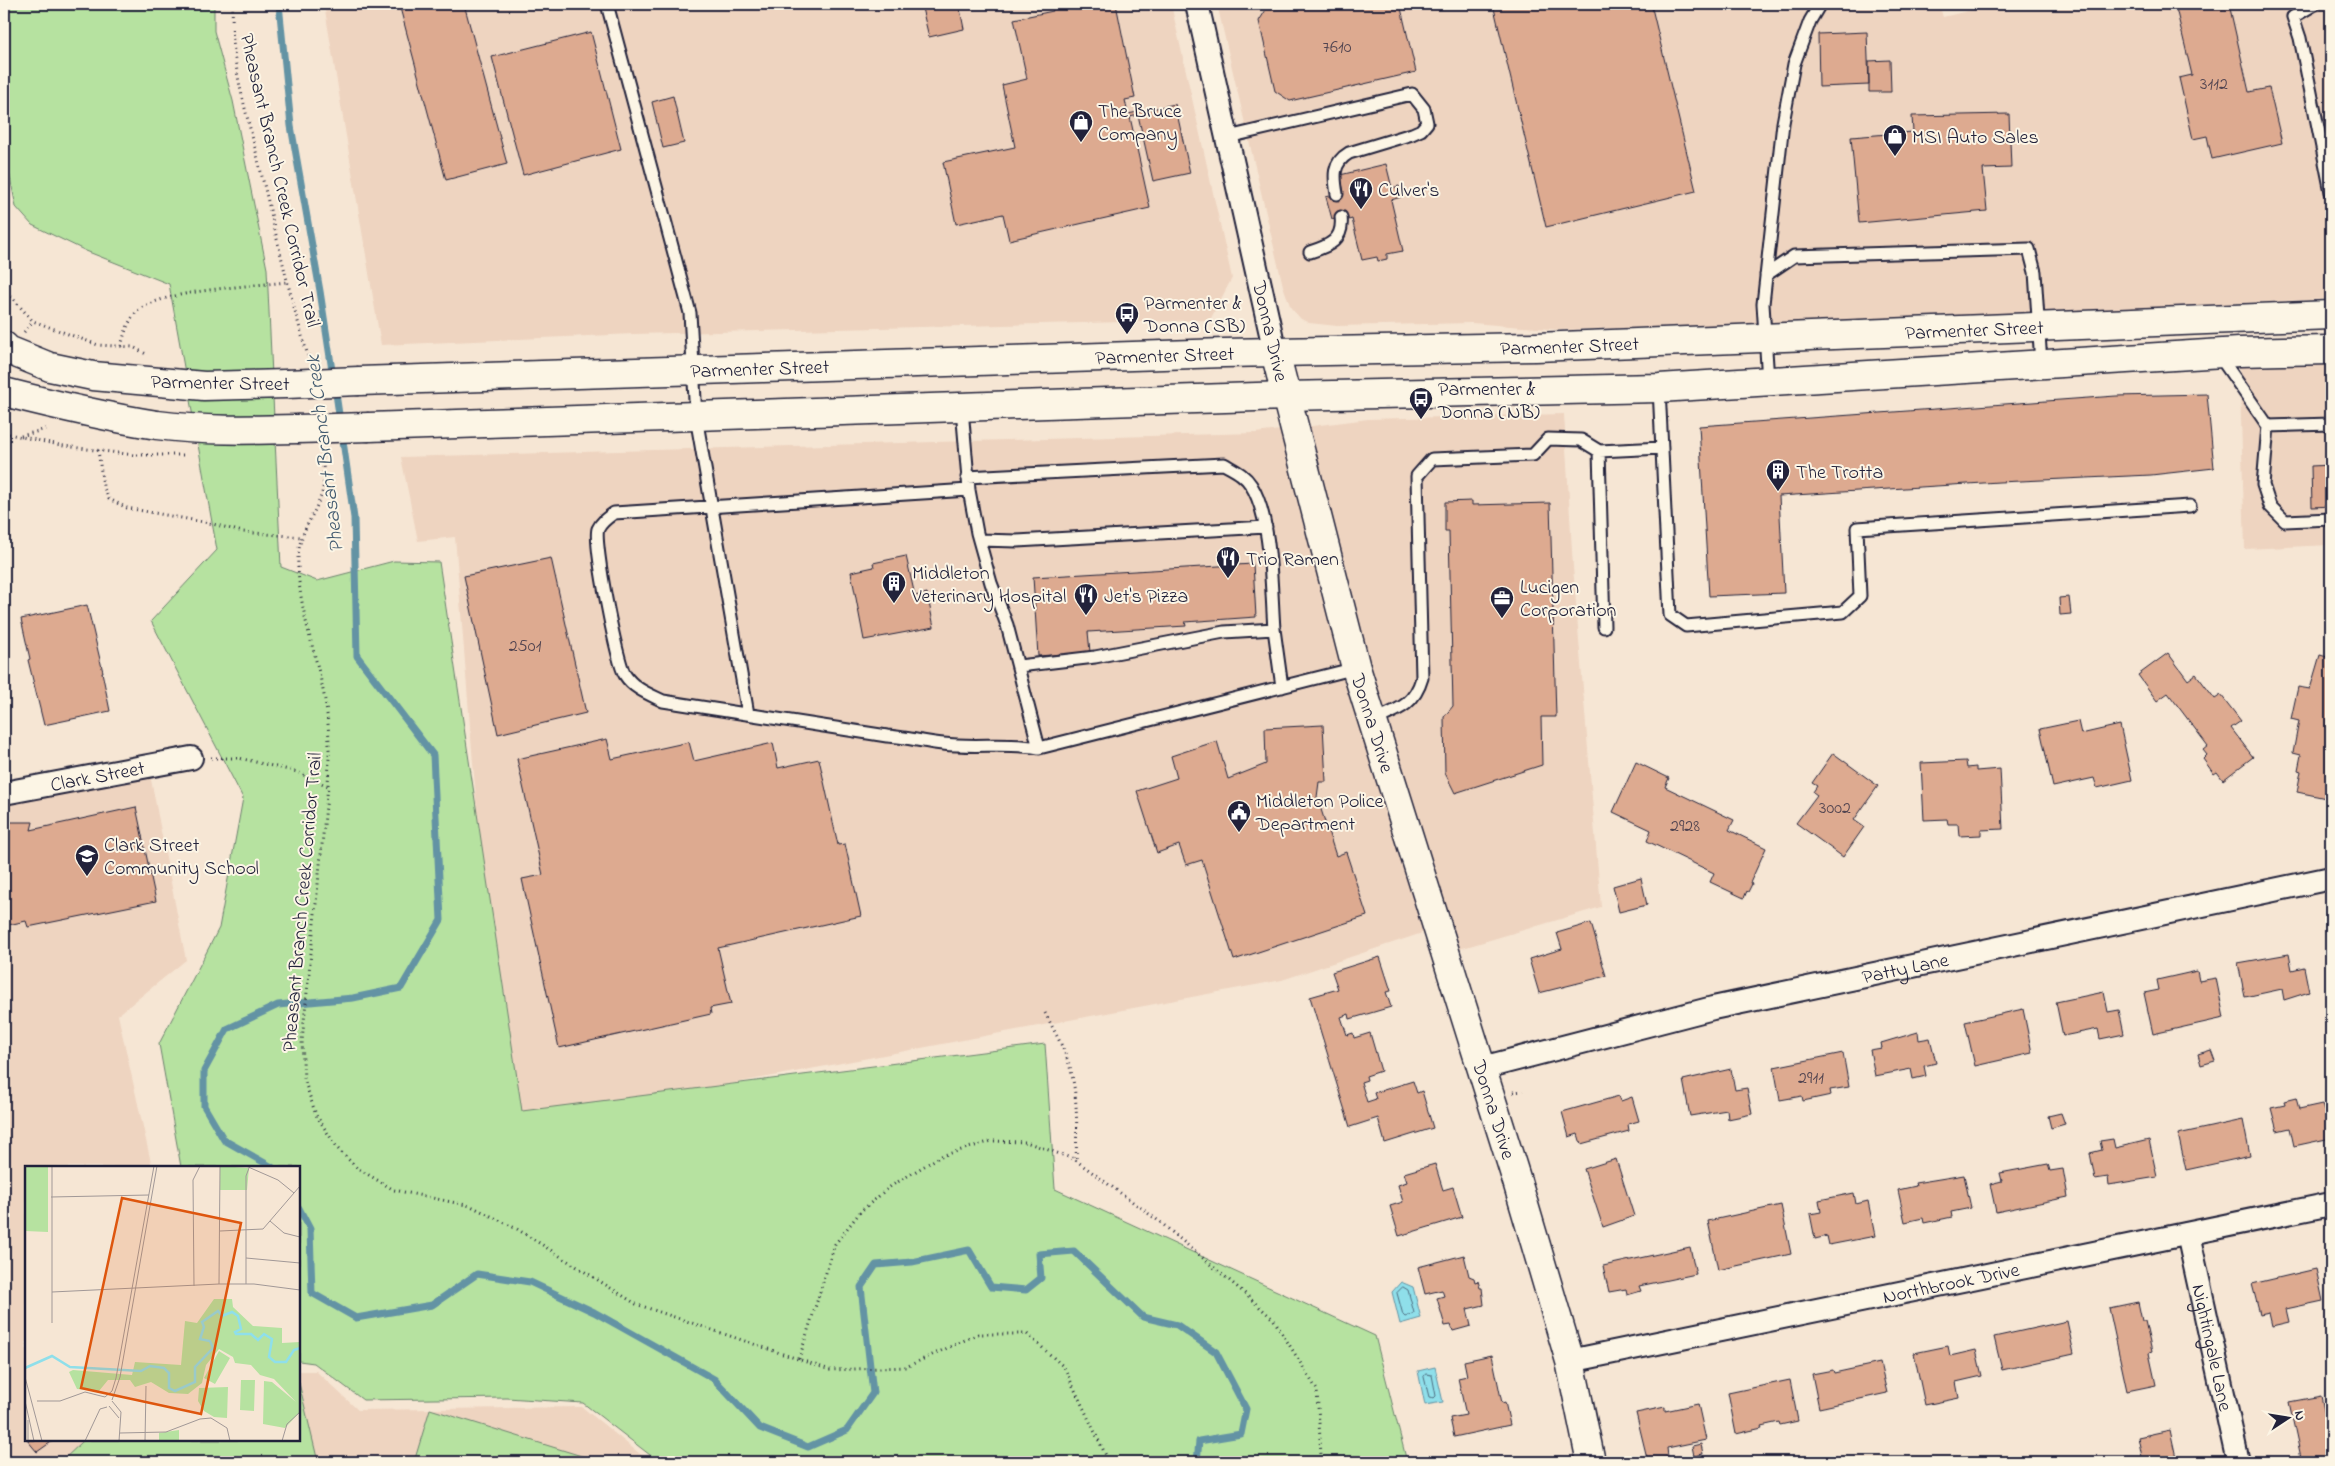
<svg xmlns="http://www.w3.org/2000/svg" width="2335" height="1466" font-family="'Indie Flower',sans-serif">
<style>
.built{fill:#eed4c0}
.green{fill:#b6e2a0;stroke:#6c826e}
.water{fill:#8fdfea;stroke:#6393a4}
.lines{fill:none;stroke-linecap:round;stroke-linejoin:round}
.shore{stroke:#4e6e81;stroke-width:1}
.stream{stroke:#6393a4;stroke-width:7}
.building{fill:#ddaa90;stroke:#22223b}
.lane-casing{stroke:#22223b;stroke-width:15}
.street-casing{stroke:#22223b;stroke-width:26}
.secondary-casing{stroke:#22223b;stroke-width:31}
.path{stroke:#22223b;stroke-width:3;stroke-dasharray:1 4;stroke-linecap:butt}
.lane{stroke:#fcf5e5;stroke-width:11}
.street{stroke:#fcf5e5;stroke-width:22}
.secondary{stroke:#fcf5e5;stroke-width:28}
.secondary-bridge-casing{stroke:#22223b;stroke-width:31;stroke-linecap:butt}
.secondary-bridge{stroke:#fcf5e5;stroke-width:28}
.labels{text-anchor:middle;stroke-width:4;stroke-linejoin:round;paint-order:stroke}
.number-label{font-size:18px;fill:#514450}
.poi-label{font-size:20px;fill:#22223b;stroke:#fcf5e5;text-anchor:start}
.street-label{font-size:20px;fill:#22223b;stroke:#fcf5e5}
.water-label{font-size:21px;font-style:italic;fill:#435b70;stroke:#fcf5e5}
.inset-river{fill:none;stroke:#8fdfea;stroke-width:2.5}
.inset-road{fill:none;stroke:#a19897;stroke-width:1}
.view{fill:#de560e;fill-opacity:0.15;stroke:#de560e;stroke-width:2.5}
.inset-edge{fill:none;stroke:#22223b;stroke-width:2.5}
</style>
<rect width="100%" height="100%" fill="#f6e6d4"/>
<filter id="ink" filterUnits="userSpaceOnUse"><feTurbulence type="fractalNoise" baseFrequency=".02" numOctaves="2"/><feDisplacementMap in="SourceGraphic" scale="10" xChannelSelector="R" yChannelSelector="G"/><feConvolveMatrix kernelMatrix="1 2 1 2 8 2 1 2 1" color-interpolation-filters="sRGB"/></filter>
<g filter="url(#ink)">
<path class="built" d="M324,4H1171L1232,278L1210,320L634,334L381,345Z
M1217,4H1939L1943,17L1997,4H2331V299L1879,320L1562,330L1471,323L1337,326L1309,323L1301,319L1291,308L1283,286Z
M2331,350V545L2245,549L2239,352Z
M1564,414L1573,567L1601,907L1446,953L1437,928L1282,980L502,1127L455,537L418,541L401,457L1255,433L1368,419Z
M148,764L186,960L118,1015L152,1167H26V1440H299V1371H316L358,1410L582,1407L650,1462H4V793Z"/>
<path class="green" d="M4,4H214V31L233,101L267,269L281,567L317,581L394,561L439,562L522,1111L1045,1044L1055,1189L1375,1336L1407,1462H659L583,1403L507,1398L363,1400L314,1363L299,1361V1167H181L159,1044L219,928L243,798L151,621L217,550L169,284L86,251L32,225L16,207L4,147Z
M299,1383L318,1462H61L84,1440H299Z
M430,1409L601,1462H414Z"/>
<path class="water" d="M1401,1282L1413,1287L1421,1318L1400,1324L1392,1292Z
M1435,1367L1443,1402L1425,1405L1418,1371Z"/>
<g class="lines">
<path class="shore" d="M1403,1287L1408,1290L1414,1313L1405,1317L1403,1315L1397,1293Z
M1426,1374L1432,1375L1436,1396L1434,1398L1429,1397L1424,1377Z"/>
<path class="stream" d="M279,4L291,126L320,291L333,377
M335,387L340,421
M272,1167L224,1140L204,1106V1071L227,1029L278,1005L353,998L401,988L441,920L433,755L357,656L354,518L342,434
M299,1208L310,1229L312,1293L356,1318L432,1305L477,1274L530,1282L594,1312L714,1379L760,1428L808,1447L847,1430L873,1393L861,1287L876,1265L912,1262L969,1250L991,1287L1026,1290L1041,1278L1039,1254L1074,1251L1143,1317L1177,1325L1216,1352L1246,1409L1241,1434L1199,1441L1197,1462"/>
</g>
<path class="building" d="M399,4H464L507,164L446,180Z
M921,4H959L964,29L929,37Z
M1051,4H1116L1135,98L1125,100L1128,114L1175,104L1190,173L1153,181L1138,115L1130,117L1150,208L1009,240L1003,214L956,224L943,162L1015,147L1002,85L1027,79L1014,19L1053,11Z
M1400,4L1416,72L1290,101L1275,91L1259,21L1269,5Z
M1493,4H1651L1696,191L1546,227Z
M2175,4H2229L2249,92L2269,88L2282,143L2212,159L2207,136L2193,139L2179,78L2192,75Z
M591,32L621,149L523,175L492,57Z
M1867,32L1869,85L1819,87L1818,34Z
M1890,60L1891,92H1869V61Z
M673,96L684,143L663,148L652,102Z
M2009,114L2011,168L1983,169L1987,211L1859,223L1851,137L1913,132L1912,116Z
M1386,164L1392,188L1399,186L1401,197L1391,200L1403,251L1387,254V259L1378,261L1377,257L1362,260L1352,219L1345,221L1344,216L1332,219L1326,197L1344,192L1340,175Z
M2207,394L2214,468L2151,475L1999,482L1779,496L1784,593L1709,596L1699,426L2116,396Z
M2331,465V506L2312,507L2311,466Z
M1472,501V505L1550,503L1556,717H1541L1542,765L1455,793L1445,773L1444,717L1453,706L1449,531H1445V502Z
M906,556L915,596L927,593L934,627L864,640L851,572L874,567L873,563Z
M551,558L586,713L498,734L464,576Z
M1253,564L1256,617L1185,622L1186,626L1088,632L1090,652L1038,656L1033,577Z
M2069,597L2071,614L2060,615L2059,598Z
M87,605L103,672H102L110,711L44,725L28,660L30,659L21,619Z
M2168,653L2188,680L2196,674L2215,699L2221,695L2241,721L2231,728L2253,757L2223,780L2217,772L2214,774L2203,759L2207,755L2203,750L2208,746L2168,693L2157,701L2138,675Z
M2320,655L2331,658V799L2297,792L2301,771L2298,770L2301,755L2293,753L2299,721L2291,719L2298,687L2310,689Z
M2078,721L2081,734L2120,725L2132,780L2097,788L2094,778L2053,787L2040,729Z
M1323,725L1326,782H1319L1317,797L1336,856L1346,852L1367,916L1234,960L1202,860L1186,865L1179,845L1157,853L1137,791L1177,778L1171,756L1217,741L1228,779L1266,764L1265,728Z
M607,739L612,759L689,742L694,761L773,743L778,768L819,759L838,845L845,844L861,916L718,948L731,1004L710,1008L711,1014L559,1048L522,879L543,875L517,759Z
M1833,753L1878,786L1854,820L1864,827L1843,857L1796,823L1817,795L1813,792L1817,786L1812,783Z
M1966,761L1967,768L1976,767V771L2000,769L2003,829L1981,830V835L1959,836L1958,824H1948L1947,819L1924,820L1921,763Z
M1636,762L1669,778L1665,787L1734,820L1729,830L1766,848L1750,883L1752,884L1748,892L1747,891L1744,898L1710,882L1714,873L1647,841L1651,830L1613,812Z
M136,807L156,901L28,927L26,921L4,926V822H33L31,830Z
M1641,878L1647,905L1619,912L1613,886Z
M1591,923L1606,976L1539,993L1529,959L1562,949L1557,933Z
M2289,954L2292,970L2304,967L2309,992L2284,1000L2282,989L2245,997L2238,963Z
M1380,957L1391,991L1386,992L1391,1007L1350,1019L1349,1014L1341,1017L1347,1035L1353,1033L1354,1038L1370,1033L1381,1071L1366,1076L1367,1080L1361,1082L1367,1102L1376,1099L1374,1093L1413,1081L1417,1093L1422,1091L1433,1128L1385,1143L1378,1118L1350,1127L1310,997L1338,989L1332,972Z
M2197,971L2199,981L2216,978L2224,1018L2153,1034L2144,993L2159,990L2157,980Z
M2104,992L2108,1012L2119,1010L2124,1034L2100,1039L2098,1029L2063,1036L2056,1002Z
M2023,1009L2032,1053L1975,1066L1965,1022Z
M1918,1032L1919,1040L1930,1038L1936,1063L1924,1066L1926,1076L1913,1079L1911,1069L1875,1076L1870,1050L1882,1048L1881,1043Z
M2211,1050L2215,1061L2201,1065L2198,1054Z
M1843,1053L1849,1087L1830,1090L1831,1095L1803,1101L1802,1096L1780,1100L1774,1067Z
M1731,1069L1735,1090L1747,1088L1752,1114L1728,1119L1727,1110L1690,1116L1683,1080Z
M1619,1096L1621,1101L1632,1097L1639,1121L1628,1124L1629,1131L1581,1144L1578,1134L1569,1137L1562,1112Z
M2296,1098L2299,1109L2322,1104L2324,1111L2331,1109V1138L2294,1146L2290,1128L2277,1131L2271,1108L2285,1105L2284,1101Z
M2061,1113L2065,1124L2051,1128L2048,1116Z
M2243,1120L2250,1156L2186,1170L2178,1134Z
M2113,1139L2115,1148L2149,1140L2157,1177L2109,1185L2108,1177L2095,1179L2090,1153L2102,1150L2100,1141Z
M1616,1159L1634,1216L1603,1227L1584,1169Z
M1435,1164L1443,1190L1453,1187L1462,1217L1399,1236L1390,1206L1403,1202L1398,1185L1407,1182L1404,1173Z
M2048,1164L2050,1171L2063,1169L2068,1197L1996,1212L1990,1184L2002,1181L2000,1173Z
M1964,1175L1971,1208L1951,1212L1952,1217L1924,1223L1923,1218L1905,1222L1898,1190L1916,1186L1915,1183Z
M1854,1193L1856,1204L1868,1201L1875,1236L1829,1245L1827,1236L1815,1239L1810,1214L1821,1212L1819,1200Z
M1781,1205L1791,1254L1718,1270L1708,1221Z
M1690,1247L1696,1274L1639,1286L1641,1291L1627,1295L1626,1289L1609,1292L1603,1266Z
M1464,1255L1469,1276L1474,1278L1475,1282L1478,1281L1480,1288H1482L1484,1305L1467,1309L1471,1326L1453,1331L1451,1325L1445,1326L1437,1298L1444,1296L1442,1290L1425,1294L1418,1267Z
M2316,1269L2323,1301L2286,1309L2289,1322L2272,1326L2269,1313L2260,1315L2252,1284Z
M2138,1302L2142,1321H2145L2152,1352L2149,1353L2156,1385L2127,1391L2109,1308Z
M2067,1321L2074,1354L2002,1370L1994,1337Z
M1948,1346L1950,1356L1976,1350L1982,1376L1956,1382L1959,1398L1925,1405L1914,1353Z
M1492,1355L1502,1403L1505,1402L1510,1425L1454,1437L1450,1418L1466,1415L1458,1378L1467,1376L1464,1361Z
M1880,1363L1887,1393L1819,1408L1812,1374L1833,1370L1834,1373Z
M1790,1380L1798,1421L1780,1425L1779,1422L1761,1426L1762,1428L1736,1434L1728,1393Z
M2321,1396L2331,1444V1462H2302L2289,1402Z
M1698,1404L1706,1440L1667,1448L1668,1457L1648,1462L1636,1413L1665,1407V1411Z
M2170,1430L2177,1462H2143L2138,1437Z
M27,1440H54L37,1452Z
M1701,1444L1703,1454L1694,1456L1692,1446Z"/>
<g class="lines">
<g class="lane-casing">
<path id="lane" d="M607,4L690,313L696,417L748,714
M2315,4L2293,17L2300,38L2331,192
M1228,137L1412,94L1424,109L1427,123L1421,130L1412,134L1349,153C1332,163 1334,177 1337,194
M1310,252C1329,246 1344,240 1341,217
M1766,275L1794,256L2029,249L2035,272L2041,364
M2218,354L2268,426L2331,424
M1768,381L1763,304L1783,123L1794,64L1810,21L1820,4
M1659,388L1670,615L1686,626L1843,612L1860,596L1857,528L2190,506
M962,409L969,490L977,533L991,583L1007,625L1039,748
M2268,426L2263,485L2270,506L2285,521L2331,519
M1599,451L1662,448
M967,477L1224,464C1234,470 1244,474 1251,485C1272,518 1271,589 1274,629L1224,632L1095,657L1019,666
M969,490L614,513C607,518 601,522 598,529C593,542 617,663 625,675C634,689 649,694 663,701L887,736C906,737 924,742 943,744C976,748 1008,742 1039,748L1356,668
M979,540L1017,541L1266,527
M1274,629L1282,687
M1372,721C1397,710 1414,706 1422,678L1417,476L1432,459L1533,455L1548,439L1581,440L1599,451L1604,627"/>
</g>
<g class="street-casing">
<g id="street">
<path d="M1197,4L1275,352"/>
<path id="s1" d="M4,793L191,758"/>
<path id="s2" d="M1482,1068L1713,1008L2331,878"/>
<path id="s3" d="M2188,1234L2238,1462"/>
<path id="s4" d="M1570,1361L2331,1204"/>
</g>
</g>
<g class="secondary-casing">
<g id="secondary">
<path d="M4,346L8,350L50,367L93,376L204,386L286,384"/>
<path id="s5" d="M1275,352L1356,668L1516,1178L1570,1361L1591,1462"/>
<path id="s6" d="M359,381L1224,353L1536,347L2331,315"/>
<path d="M4,392C55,405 105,417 157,425C203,431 250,430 297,429"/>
<path d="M369,427L1286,396L1659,388L2239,352L2331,350"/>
</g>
</g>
<path class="path" d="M233,4C228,57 247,113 259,164C275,229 289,295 309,359
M4,289L33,321L98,345L133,347L148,355
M24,332L33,321
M121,346C124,335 129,317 140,309C167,290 251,286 287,282
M4,433L64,446L134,455H185
M21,436L46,429
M98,450L103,486L109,499L127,508L209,523L243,532L302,537
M322,452C323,463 325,483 322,493C312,522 296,534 298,568C300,618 321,665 327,714C330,738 329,762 328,786L302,1041L304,1079L316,1115L338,1149L357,1168L394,1190L471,1206L517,1229L636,1304L830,1370L906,1367L978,1334H1027L1064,1367L1109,1462
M211,758H239L297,772L328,786
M1045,1013C1054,1030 1064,1048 1070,1067C1078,1096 1077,1130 1076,1160
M1513,1092L1523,1091
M799,1359L835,1244L861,1211L891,1186L941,1156L992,1141L1026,1142L1074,1159L1160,1222L1242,1291L1274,1320L1317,1390L1321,1455L1324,1462"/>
<use href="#lane" class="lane"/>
<use href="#street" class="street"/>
<use href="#secondary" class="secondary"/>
<g class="secondary-bridge-casing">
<path id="secondary-bridge" d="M286,384L359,381
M297,429L369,427"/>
</g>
<use href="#secondary-bridge" class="secondary-bridge"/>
</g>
</g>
<defs>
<g id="shop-pin" transform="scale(1.25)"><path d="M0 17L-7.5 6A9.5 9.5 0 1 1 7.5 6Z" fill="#22223b" stroke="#fcf5e5"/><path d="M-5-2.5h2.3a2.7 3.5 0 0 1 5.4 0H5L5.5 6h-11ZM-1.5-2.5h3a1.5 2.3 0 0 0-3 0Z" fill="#fff"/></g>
<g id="restaurant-pin" transform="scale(1.25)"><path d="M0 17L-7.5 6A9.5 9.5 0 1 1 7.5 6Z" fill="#22223b" stroke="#fcf5e5"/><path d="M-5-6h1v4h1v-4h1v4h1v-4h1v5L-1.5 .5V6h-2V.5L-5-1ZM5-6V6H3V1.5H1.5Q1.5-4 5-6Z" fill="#fff"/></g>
<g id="bus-pin" transform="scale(1.25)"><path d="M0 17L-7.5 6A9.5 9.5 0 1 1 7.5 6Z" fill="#22223b" stroke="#fcf5e5"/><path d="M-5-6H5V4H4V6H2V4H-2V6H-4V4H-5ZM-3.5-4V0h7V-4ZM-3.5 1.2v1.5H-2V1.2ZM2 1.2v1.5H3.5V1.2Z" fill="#fff"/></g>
<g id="building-pin" transform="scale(1.25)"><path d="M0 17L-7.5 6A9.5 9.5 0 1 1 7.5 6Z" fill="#22223b" stroke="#fcf5e5"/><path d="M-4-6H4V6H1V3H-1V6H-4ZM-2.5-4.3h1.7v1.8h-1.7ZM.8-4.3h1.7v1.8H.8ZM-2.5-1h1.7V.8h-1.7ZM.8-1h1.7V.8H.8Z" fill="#fff"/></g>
<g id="office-pin" transform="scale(1.25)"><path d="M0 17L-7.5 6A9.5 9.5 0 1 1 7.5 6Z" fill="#22223b" stroke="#fcf5e5"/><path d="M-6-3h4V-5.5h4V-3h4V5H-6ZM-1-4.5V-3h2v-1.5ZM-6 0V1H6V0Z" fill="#fff"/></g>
<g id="civic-pin" transform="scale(1.25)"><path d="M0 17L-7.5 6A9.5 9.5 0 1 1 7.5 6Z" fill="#22223b" stroke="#fcf5e5"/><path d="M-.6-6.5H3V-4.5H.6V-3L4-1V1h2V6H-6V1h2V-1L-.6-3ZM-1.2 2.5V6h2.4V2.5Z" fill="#fff"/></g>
<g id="school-pin" transform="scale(1.25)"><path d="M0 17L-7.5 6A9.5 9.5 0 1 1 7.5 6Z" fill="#22223b" stroke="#fcf5e5"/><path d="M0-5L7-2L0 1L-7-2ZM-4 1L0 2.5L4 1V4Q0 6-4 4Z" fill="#fff"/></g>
</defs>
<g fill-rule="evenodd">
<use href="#shop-pin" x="1081" y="122"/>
<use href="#shop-pin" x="1895" y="136"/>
<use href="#restaurant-pin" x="1361" y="189"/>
<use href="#bus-pin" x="1127" y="314"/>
<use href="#bus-pin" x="1421" y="399"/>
<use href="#building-pin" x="1778" y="471"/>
<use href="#restaurant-pin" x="1228" y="558"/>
<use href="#building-pin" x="894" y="583"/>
<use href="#restaurant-pin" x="1086" y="595"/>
<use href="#office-pin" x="1502" y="598"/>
<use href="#civic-pin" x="1239" y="812"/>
<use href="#school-pin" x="87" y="856"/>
</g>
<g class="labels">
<g class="number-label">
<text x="1337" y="52">7610</text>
<text x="2214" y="89">3112</text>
<text x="525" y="651">2501</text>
<text x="1835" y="813">3002</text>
<text x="1685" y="831">2928</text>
<text x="1811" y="1083">2911</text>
</g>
<g class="poi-label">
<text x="1098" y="117">The Bruce<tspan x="1098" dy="23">Company</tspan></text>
<text x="1912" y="143">MSI Auto Sales</text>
<text x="1378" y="196">Culver's</text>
<text x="1144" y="309">Parmenter &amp;<tspan x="1144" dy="23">Donna (SB)</tspan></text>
<text x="1438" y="395">Parmenter &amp;<tspan x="1438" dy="23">Donna (NB)</tspan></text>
<text x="1796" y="478">The Trotta</text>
<text x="1246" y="565">Trio Ramen</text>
<text x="912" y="579">Middleton<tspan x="912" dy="23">Veterinary Hospital</tspan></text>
<text x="1520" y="593">Lucigen<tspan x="1520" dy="23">Corporation</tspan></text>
<text x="1104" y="602">Jet's Pizza</text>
<text x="1256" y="807">Middleton Police<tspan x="1256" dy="23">Department</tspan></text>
<text x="104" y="851">Clark Street<tspan x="104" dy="23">Community School</tspan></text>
</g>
<g class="street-label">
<text transform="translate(281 180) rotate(77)" y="7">Pheasant Branch Creek Corridor Trail</text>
<text dy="7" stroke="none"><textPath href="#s6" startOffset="1616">Parmenter Street</textPath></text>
<text transform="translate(1271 331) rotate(77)" y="7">Donna Drive</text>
<text dy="7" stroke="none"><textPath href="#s6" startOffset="1211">Parmenter Street</textPath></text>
<text dy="7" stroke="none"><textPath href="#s6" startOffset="806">Parmenter Street</textPath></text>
<text dy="7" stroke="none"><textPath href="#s6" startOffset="401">Parmenter Street</textPath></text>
<text transform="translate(220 382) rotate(1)" y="7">Parmenter Street</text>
<text dy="7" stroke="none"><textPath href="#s5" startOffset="384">Donna Drive</textPath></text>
<text dy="7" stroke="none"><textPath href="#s1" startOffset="95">Clark Street</textPath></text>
<text transform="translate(301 902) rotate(-85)" y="7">Pheasant Branch Creek Corridor Trail</text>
<text dy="7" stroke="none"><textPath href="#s2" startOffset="435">Patty Lane</textPath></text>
<text dy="7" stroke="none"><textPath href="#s5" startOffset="789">Donna Drive</textPath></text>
<text dy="7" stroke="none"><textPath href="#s4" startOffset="389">Northbrook Drive</textPath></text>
<text dy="7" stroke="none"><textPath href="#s3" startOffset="116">Nightingale Lane</textPath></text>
</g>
<g class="water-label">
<text transform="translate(324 454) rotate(-97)" y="7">Pheasant Branch Creek</text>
</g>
</g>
<g transform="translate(25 1166)">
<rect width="275" height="275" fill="#f6e6d4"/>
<path d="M0,0H23V66L0,65ZM195,0L224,2L222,24H195ZM189,133H207L208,141L228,160L257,162V177L275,176V246L260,262L238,258L239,215L247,216L271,236L249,213L235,209L226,199L210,197L208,191L194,183L181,199L177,217L163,228L144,227L126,216L110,221L105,214H83L74,225L52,223L44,206L48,204L107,209L110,196L156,199L160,155L172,157ZM194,185L205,192L190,218L179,212ZM216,214H230L229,245L215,244ZM203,221L202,252L189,251L179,245L173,235L174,222ZM154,264V275H134V267Z" fill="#b6e2a0"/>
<path class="inset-river" d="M0,202L27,190L45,201L116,205L125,200L139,202L144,207V222L150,225L170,216V201L188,182L185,175L175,173L179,161L177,156L193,145L197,150L207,146L213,150L216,163L210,166L211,168H226L233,174L239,168L247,173L244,191L250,196H261L269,184L275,182"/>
<path class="inset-road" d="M27,0V157M221,0L253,14L269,27M26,31L124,29M245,55L259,67L275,71M195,65L238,63L275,20M221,92L275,97M194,118L195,0M221,118V10L224,2M169,120L168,14L175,0M27,126L194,118H229L275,124M0,211L17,275M80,231L87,225L91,212L129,0M87,234L95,211L132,0M0,235L9,275M12,235H35L60,226L80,231M87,235L96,246L94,275M84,240L94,252M95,267L141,266L175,253L186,252L202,262L205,275M3,275V254M60,275L75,243L82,241M120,275L121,220M257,275L262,258L275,246"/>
<path class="view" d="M97,32L216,57L176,248L56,222Z"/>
<rect width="275" height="275" class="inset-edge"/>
</g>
<rect width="2335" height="1466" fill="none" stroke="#fcf5e5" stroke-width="20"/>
<rect x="10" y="10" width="2315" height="1446" fill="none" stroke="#22223b" stroke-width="2" filter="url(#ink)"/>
<g transform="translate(2288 1418) rotate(78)" stroke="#fcf5e5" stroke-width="4" paint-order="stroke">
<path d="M0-4L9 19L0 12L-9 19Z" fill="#22223b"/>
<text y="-8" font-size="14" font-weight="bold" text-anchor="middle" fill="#22223b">N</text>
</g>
</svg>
